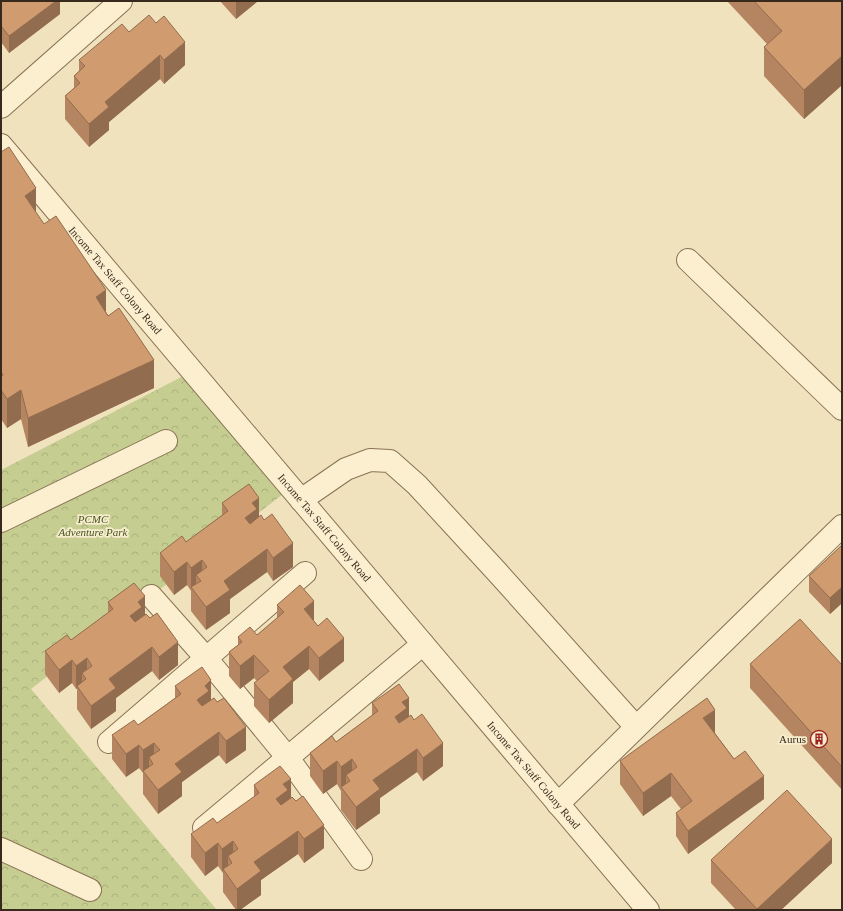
<svg xmlns="http://www.w3.org/2000/svg" width="843" height="911" font-family="Georgia,serif">
<style>
.park{fill:url(#park-crowns)}
.lines{fill:none;stroke-linecap:round;stroke-linejoin:round}
.minor-casing{stroke:#897255;stroke-width:24}
.minor{stroke:#fbefd0;stroke-width:22}
.wall{fill:#b48560}
.shaded-wall{fill:#926c4e}
.building{fill:#d19b70;stroke:#926c4e}
.labels{text-anchor:middle;stroke-width:3.5;stroke-linejoin:round;paint-order:stroke}
.street-label{font-size:11px;fill:#37291b;stroke:#f7eccd}
.park-label{font-size:11px;font-style:italic;fill:#465520;stroke:#f7eccd}
.poi-label{font-size:11px;fill:#37291b;stroke:#f7eccd;text-anchor:end}
</style>
<defs>
<pattern id="park-crowns" width="20" height="18" patternUnits="userSpaceOnUse"><rect width="20" height="18" fill="#c5ce90"/><path d="M2 6a3 3 0 1 1 6 0M12 15a3 3 0 1 1 6 0" fill="none" stroke="#aab17c"/></pattern>
</defs>
<rect width="100%" height="100%" fill="#f0e2bd"/>
<path class="park" d="M195,370L296,484L31,689L217,910H1V470Z"/>
<g class="lines">
<g class="minor-casing">
<g id="minor">
<path d="M1,107L121,1"/>
<path id="s1" d="M1,145L648,910"/>
<path d="M688,260L842,409"/>
<path d="M301,500L346,469L370,460L390,461L417,485L498,573L636,727"/>
<path d="M1,521L166,441"/>
<path d="M151,596L206,658L288,758L361,859"/>
<path d="M109,742L305,573"/>
<path d="M558,804L842,526"/>
<path d="M204,828L423,644"/>
<path d="M1,849L90,890"/>
</g>
</g>
<use href="#minor" class="minor"/>
</g>
<path class="wall" d="M1,1H60V14L9,53L1,42Z
M220,1H258L236,19Z
M727,1H842V85L804,119L764,76V47L767,44Z
M129,32L185,65L164,84L160,79L109,122V130L89,147L65,119V96L74,88V76L79,71V60Z
M1,152L36,213L106,312L154,388L28,447L21,419L7,428L1,419Z
M222,503L259,517L293,567L273,581L267,572L230,599V613L206,630L191,611V591L187,585L174,595L160,576V553L186,542L222,515Z
M842,545V624L841,623V604L830,614L809,592V576Z
M108,602L145,615L178,665L159,680L152,671L116,698V711L91,729L77,709V689H76L72,683L59,693L45,674V651L71,640L108,614Z
M277,605L314,621L344,661L319,681L309,669L293,682V703L269,723L254,706V683L257,681L254,678L240,689L229,676V652L238,645V637L257,635L277,618Z
M750,664L842,665V790L750,688Z
M175,686L211,699L246,750L226,764L219,755L182,782V796L158,814L143,794V773L139,768L126,777L112,759V735L138,725L175,698Z
M372,703L409,717L443,766L423,781L417,772L380,798V813L356,830L341,810V791L337,784L323,794L310,776V753L336,742L372,715Z
M715,733L764,799L688,854L676,836V813L681,809L671,796L643,816L620,784V761Z
M254,785L291,798L324,848L304,863L298,854L261,880V895L240,910H236L223,892V873L218,866L205,876L191,857V834L217,823L254,797Z
M711,860L832,863L781,910H736L711,883Z"/>
<path class="shaded-wall" d="M56,1H60V14L9,53V36Z
M236,1H258L236,19Z
M185,42V65L164,84V60Z
M160,55V79L109,122V130L89,147V124L105,102Z
M842,56V85L804,119V90Z
M36,188V217L25,196Z
M106,290V318L96,297Z
M154,360V388L28,447V418Z
M21,390V419L7,428V399Z
M259,498V521L257,532L245,518L252,503Z
M293,543V567L273,581V558Z
M267,549V572L230,599V613L206,630V607L224,581Z
M202,560V583L201,581L196,575V587H191V591V568Z
M187,562V585L174,595V572Z
M842,587V601L841,600V604L830,614V598Z
M145,596V619L142,630L130,616L138,602Z
M314,601V624L304,609Z
M344,638V661L319,681V658Z
M178,642V665L159,680V657Z
M309,646V669L293,682V703L269,723V700L283,667Z
M152,647V671L116,698V711L91,729V706L109,679Z
M254,655V678L240,689V666Z
M87,658V681L82,673V685L77,686L76,689V666Z
M72,660V683L59,693V670Z
M211,680V704L209,715L197,700L205,686Z
M409,698V721L407,732L395,717L402,702Z
M715,710V733L703,742V718Z
M246,727V750L226,764V741Z
M219,732V755L182,782V796L158,814V790L175,764Z
M154,743V766L149,757V770L143,771V774V750Z
M443,743V766L423,781V758Z
M139,745V768L126,777V754Z
M417,749V772L380,798V813L356,830V807L373,780Z
M352,759V782L346,775V786L341,787V767Z
M337,761V784L323,794V771Z
M671,773V796L643,816V793Z
M764,776V799L688,854V831Z
M291,779V803L276,822V799L283,784Z
M324,825V848L304,863V839Z
M298,831V854L261,880V895L240,910H237V889L254,862Z
M832,839V863L781,910H757V909Z
M233,841V864L228,856V868L223,869L222,873V849Z
M218,843V866L205,876V853Z"/>
<path class="building" d="M1,1H56L9,36L1,26Z
M754,1H842V56L804,90L764,47L782,31Z
M149,15L156,23L164,16L185,42L164,60L160,55L105,102L109,107L89,124L65,96L80,83L74,76L85,66L79,60L122,24L129,32Z
M9,147L36,188L25,196L44,224L56,216L106,290L96,297L108,316L119,308L154,360L28,418L21,390L7,399L1,390V376L3,375L1,372V152Z
M249,484L259,498L252,503L257,509L245,518L250,524L261,515L264,520L272,514L293,543L273,558L267,549L224,581L230,590L206,607L191,587L201,581L196,575L207,567L202,560L191,568L187,562L174,572L160,553L182,536L186,542L228,511L222,503Z
M842,545V587L830,598L809,576Z
M134,583L145,596L138,602L142,607L130,616L135,622L146,614L150,618L157,613L178,642L159,657L152,647L109,679L116,688L91,706L77,686L86,679L82,673L92,666L87,658L76,666L72,660L59,670L45,651L67,635L71,640L113,609L108,602Z
M300,585L314,601L304,609L318,626L327,618L344,638L319,658L309,646L283,667L293,679L269,700L254,683L269,671L254,655L240,666L229,652L242,642L238,637L250,627L257,635L284,612L277,605Z
M800,619L842,665V767L750,664Z
M202,667L211,680L205,686L209,691L197,700L202,706L214,698L217,702L224,698L246,727L226,741L219,732L175,764L182,772L158,790L143,771L153,764L149,757L160,750L154,743L143,750L139,745L126,754L112,735L134,720L138,725L181,694L175,686Z
M399,684L409,698L402,702L407,708L395,717L399,723L411,715L414,720L422,714L443,743L423,758L417,749L373,780L380,789L356,807L341,787L350,781L346,775L357,767L352,759L341,767L337,761L323,771L310,753L332,736L336,742L378,711L372,703Z
M707,698L715,710L703,718L734,759L745,751L764,776L688,831L676,813L692,801L671,773L643,793L620,761Z
M280,766L291,779L283,784L288,790L276,799L281,805L292,797L296,801L303,796L324,825L304,839L298,831L254,862L261,871L237,889L223,869L232,863L228,856L238,849L233,841L222,849L218,843L205,853L191,834L213,818L217,823L259,793L254,785Z
M787,790L832,839L757,909L711,860Z"/>
<defs>
<g id="building-ring" transform="scale(0.9)"><circle r="9.5" fill="#f7eccd" stroke="#9b2422" stroke-width="1.5"/><path d="M-4-6H4V6H1V3H-1V6H-4ZM-2.5-4.3h1.7v1.8h-1.7ZM.8-4.3h1.7v1.8H.8ZM-2.5-1h1.7V.8h-1.7ZM.8-1h1.7V.8H.8Z" fill="#9b2422"/></g>
</defs>
<g fill-rule="evenodd">
<use href="#building-ring" x="819" y="739"/>
</g>
<g class="labels">
<g class="street-label">
<text dy="4" stroke="none"><textPath href="#s1" startOffset="177">Income Tax Staff Colony Road</textPath></text>
<text dy="4" stroke="none"><textPath href="#s1" startOffset="501">Income Tax Staff Colony Road</textPath></text>
<text dy="4" stroke="none"><textPath href="#s1" startOffset="825">Income Tax Staff Colony Road</textPath></text>
</g>
<g class="park-label">
<text x="93" y="523">PCMC<tspan x="93" dy="13">Adventure Park</tspan></text>
</g>
<g class="poi-label">
<text x="806" y="743">Aurus</text>
</g>
</g>
<rect width="843" height="911" fill="none" stroke="#37291b" stroke-width="4"/>
</svg>
